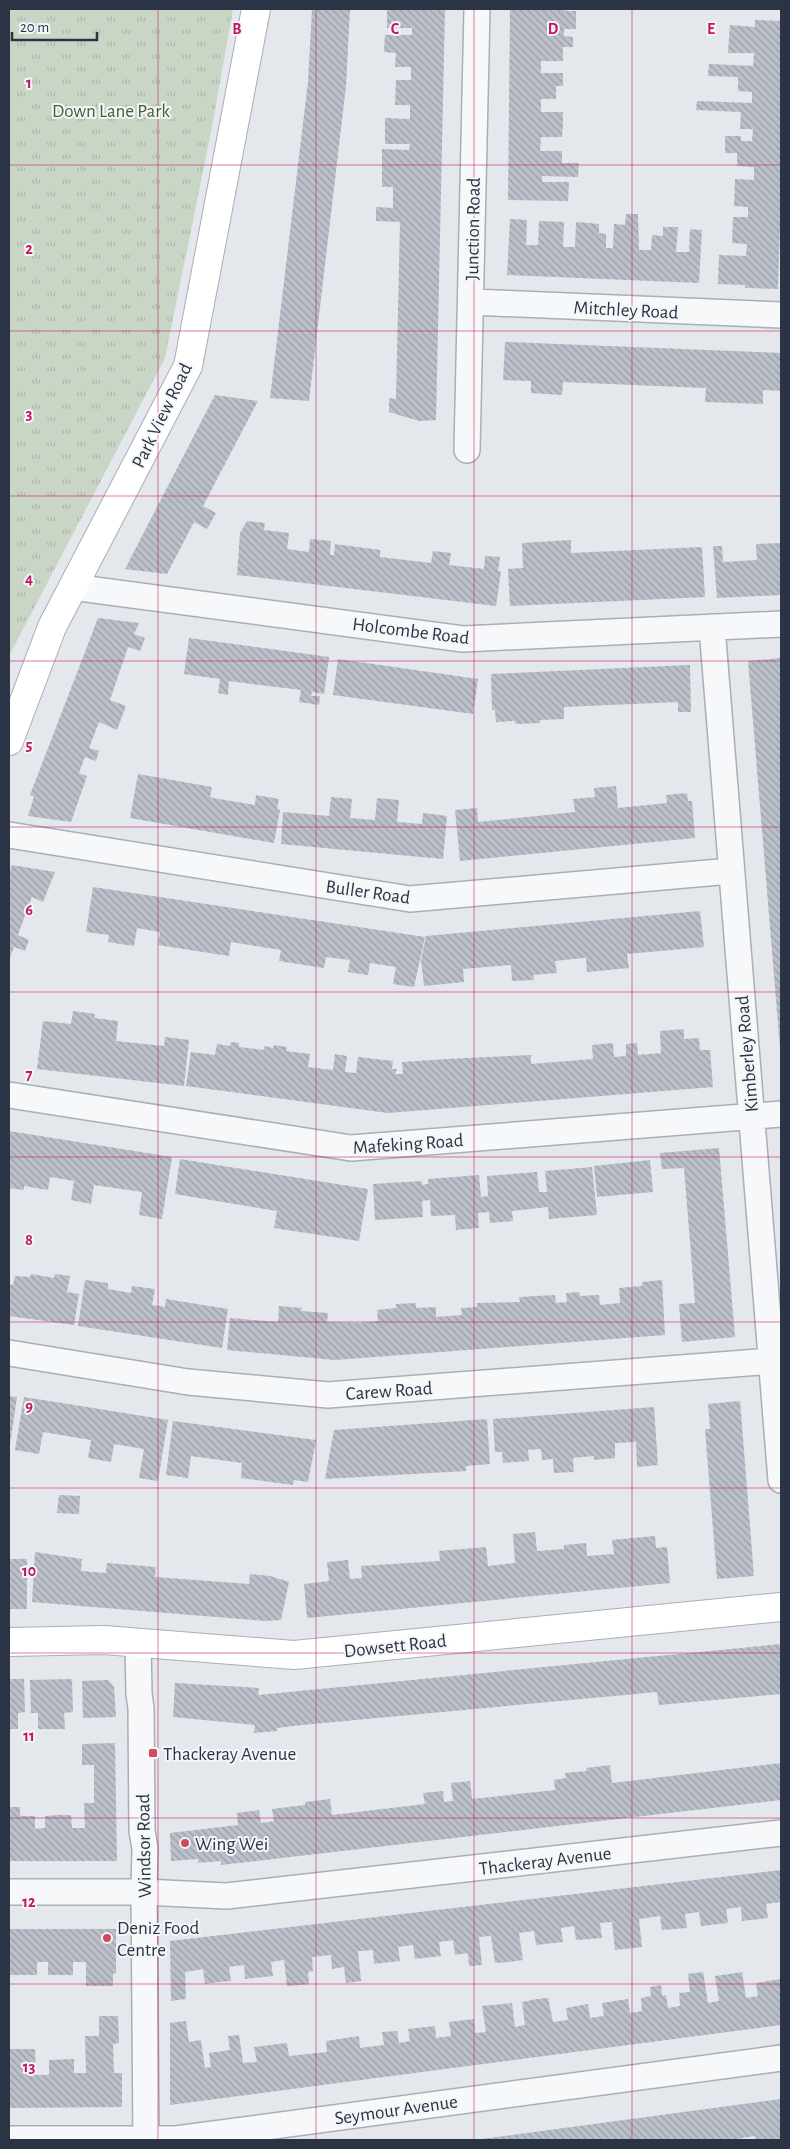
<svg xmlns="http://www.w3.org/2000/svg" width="790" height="2149" font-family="'Alegreya Sans',sans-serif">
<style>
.park{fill:url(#park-tufts)}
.building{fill:url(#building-back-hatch)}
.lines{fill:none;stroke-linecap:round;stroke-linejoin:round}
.street-casing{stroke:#a9aeb7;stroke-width:28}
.secondary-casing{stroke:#a9aeb7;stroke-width:30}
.street{stroke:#f7f8fa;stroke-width:25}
.secondary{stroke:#fff;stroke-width:28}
.grid{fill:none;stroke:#c2185b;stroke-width:1;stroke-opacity:0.55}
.poi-dot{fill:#d1495b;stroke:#f4f6f9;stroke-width:2}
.labels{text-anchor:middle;stroke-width:4;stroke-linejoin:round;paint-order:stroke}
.park-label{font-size:19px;fill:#3f6138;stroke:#f4f6f9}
.street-label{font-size:19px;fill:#2b3445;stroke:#f4f6f9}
.poi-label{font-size:19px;fill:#2b3445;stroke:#f4f6f9;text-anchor:start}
.grid-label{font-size:16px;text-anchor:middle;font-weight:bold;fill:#c2185b;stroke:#f4f6f9;stroke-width:4;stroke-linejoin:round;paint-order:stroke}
</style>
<defs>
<pattern id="park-tufts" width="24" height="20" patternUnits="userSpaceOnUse" patternTransform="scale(1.25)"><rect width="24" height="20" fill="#c9d6c5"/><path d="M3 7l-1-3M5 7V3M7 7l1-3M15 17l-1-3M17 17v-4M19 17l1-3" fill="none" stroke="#adb8ab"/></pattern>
<pattern id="building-back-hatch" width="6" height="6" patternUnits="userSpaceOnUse" patternTransform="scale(1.25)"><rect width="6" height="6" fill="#bbc0ca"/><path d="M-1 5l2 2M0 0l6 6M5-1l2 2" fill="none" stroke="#989da6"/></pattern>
</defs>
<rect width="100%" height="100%" fill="#e4e7ec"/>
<path class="park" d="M9,9H233L212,127L165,358L9,656Z"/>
<path class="building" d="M312,9H350L346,86L309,401L270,398L308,82Z
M387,9H445L436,420L419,421L389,412V398L396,399L400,222L376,221V207L393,208V187H382V149L409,150L410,144H385V118L410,119V105H395L396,80H411V67H395L396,53L384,52L385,35H412V28H387Z
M510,9H565V11H576V29H564V36L573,37V47H563V61H541V73H563V86H556V99H541V112H563V124L562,137H541L540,151H562V163H579L578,177L542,176V182H569L568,201L508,200Z
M755,20L781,21V195L778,289L745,288V285L718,284L719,255L746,256L747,244L732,243L733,217H748V207L734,206L735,179L754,180V167L737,166V153H725V136H741V141H752L753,129H740L741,112L696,110L697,101L752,103V92L738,91V77L708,76L709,64L753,66L754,53H728L729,37L730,25L755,27Z
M626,214H638L639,250H651L652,235L663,236V227H678L676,252H689L690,229L702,230L699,283L507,275L510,219L527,220L526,245H538L539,221L564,222L563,247H575L576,222L599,224V233L606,234V248H613L614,224L625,225Z
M505,342L781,353V391L763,390V404L705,402L706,388L681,387L563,382L562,395L531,393V381L503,380Z
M215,395L258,401L203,506L216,513L207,529L194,522L167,574L125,569Z
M247,521L265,523L264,530L289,533L287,549L309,552L310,539L331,541L330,555H334L335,544L380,550V557L431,563L433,551L451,553L449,565L484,569L485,556L500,557L498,571H501L496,606L237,575L240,533Z
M571,540V553L702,547L705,597L510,606L508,569L523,568L522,543Z
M781,543V595L717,598L713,546H722L723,562L757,560L756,544Z
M98,618L139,623L134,634L145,638L140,651L128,647L110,700L126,706L117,730L99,722L89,748L99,751L96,761L85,757L79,773L87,776L71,822L28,816L34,797L30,795Z
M189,638L329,657L324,694L312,692L311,696H320L319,705L299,702L301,690L229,681L228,695L218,693L220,679L184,674Z
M781,658V1048H780L748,661Z
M338,659L478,679L473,714L333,695Z
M690,665L691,712H678V702L564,707V719L540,720V723L515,724V721L496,722L495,710H492L491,674Z
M138,774L212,787L210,797L213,798L255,805L256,795L279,799L277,809L280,810L274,843L130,818Z
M616,786L618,808L667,803L666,795L687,793L688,801H692L695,838L460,861L455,810L477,808L478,822L575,812L573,799L595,797L594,788Z
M331,797L352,799L350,818L375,820L377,798L399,800L397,822L422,824L423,813L447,816L443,859L281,844L283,812L329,816Z
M12,865L55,872L43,902L32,897L27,910L18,935L29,940L25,951L14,947L9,960V874Z
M93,887L425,937L414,987L393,984L396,967L370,963L368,975L348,972L350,960L326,957L324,968L279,961L281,950L231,942L229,956L158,945L160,932L137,928L134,946L108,942L109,935L86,932Z
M700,911L704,947L627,954L629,968L587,972L586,958H583L555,961L557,973L533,975L534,980L512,981L511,965L463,969L464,982L424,986L421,960L426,936Z
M73,1011L95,1014L94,1018L118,1021L116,1041L164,1046L165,1037L189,1040L184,1086L37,1069L43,1021L71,1024Z
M684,1029V1039L699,1038L700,1050H710L713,1087L388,1113L186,1086L191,1052L215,1055L217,1044L230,1046L231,1042L239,1043V1047L264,1050V1046L273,1048L274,1045L287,1047L286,1051L310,1054L308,1067L333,1070L335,1054L347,1056L345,1072L356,1073L358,1057L393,1061L392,1069H397L395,1074H403L402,1062L447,1059L531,1055V1064L593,1059L592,1045L613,1043L614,1057L626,1056V1044L637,1043L638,1055L661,1053L660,1031Z
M9,1131L172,1157L162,1219L139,1215L142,1192L94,1185L91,1204L71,1200L74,1181L50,1177L48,1190L24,1186V1190L9,1188Z
M719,1148L735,1337L682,1342L679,1304L695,1303L684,1168L662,1169L660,1153Z
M180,1159L368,1189L359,1241L274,1228L277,1211L175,1194Z
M650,1160L653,1192L597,1197L594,1166Z
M592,1167L597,1215L549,1219L548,1207L512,1211L513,1221L490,1223L489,1212L478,1213L479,1228L456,1230L455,1215L431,1216L430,1200L422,1201L423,1217L375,1220L373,1184L422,1181V1185L428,1184V1179L479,1175L481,1197L488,1196L487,1176L537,1172L539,1192H547L545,1171Z
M31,1274L54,1278L55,1274L70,1276L67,1292L79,1294L74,1325L9,1316V1284L13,1285L15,1276L30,1277Z
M85,1280L108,1283V1289L131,1293L132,1286L155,1289L152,1305L165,1307L166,1299L228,1309L222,1348L78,1326Z
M662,1280L665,1335L335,1360L227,1350L230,1318L278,1322L279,1306L302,1308L301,1311L328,1313L327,1322L359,1323L378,1321L377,1310L396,1308V1304L416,1303V1308L436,1307V1317L462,1315L461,1308L477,1307V1303L520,1302L519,1297L555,1295L556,1303L567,1302L566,1293L579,1292L580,1296L599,1295L600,1305L620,1303L619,1288L642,1286V1282Z
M9,1396L17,1397L10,1445H9Z
M24,1397L168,1420L158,1481L139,1478L144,1449L114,1444L111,1462L88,1458L91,1440L43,1432L39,1454L15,1450Z
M740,1401L754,1576L717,1579L705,1429H710L708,1404Z
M654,1407L658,1465L637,1467L636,1442L615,1443V1458L594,1460V1456L573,1458L574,1472L554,1473L553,1459L542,1460L541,1449L528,1450L529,1461L503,1463L502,1452H495L493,1419Z
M487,1419L490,1464L466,1466V1471L325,1479L334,1430Z
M173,1421L316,1440L308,1482L294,1480L293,1485L241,1478L242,1463L191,1456L188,1478L166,1475Z
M59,1495L80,1496L79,1514L57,1513Z
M535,1532L537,1551L564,1549V1545L586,1543L587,1556L614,1554L612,1540L655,1536L656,1548L667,1547L670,1583L307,1618L304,1584L329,1581L327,1562L348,1560L350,1579L362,1578L361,1566L440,1561L439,1551L463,1549L486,1547L488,1566L515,1563L513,1534Z
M35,1552L82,1559L81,1571L106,1573L107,1563L156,1567L155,1577L249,1584L250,1574L270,1576L289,1582L281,1620L266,1621L32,1602Z
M9,1559H27V1609H9Z
M781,1644V1694L659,1705L657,1692L302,1725L277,1728V1731L254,1733L255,1725L173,1717L175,1683L259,1688L258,1695Z
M9,1679H24L25,1712L18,1713V1729H9Z
M72,1679L73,1712L64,1713L65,1729H38V1713H31L30,1680Z
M108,1680L114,1687L116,1717L83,1718L82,1681Z
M115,1743L117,1861H9V1807H20V1816H35V1829L45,1828V1816L59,1815H71L72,1828H85L84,1803H94V1765H82V1744Z
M781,1763V1800L221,1865V1861L198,1863V1859L171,1861L170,1833L238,1825L237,1813L259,1810L261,1823L274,1821L272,1809L305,1805V1802L330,1799L332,1815L425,1804L423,1793L443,1791L444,1802L453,1801L451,1783L470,1781L472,1799L555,1790L554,1780L566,1778L565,1773L587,1771L586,1768L610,1765L612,1783Z
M781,1870V1902L766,1904L768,1918L742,1921L741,1907L726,1909L728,1923L701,1926L699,1912L685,1914L687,1928L662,1930L660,1916L639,1919L642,1947L615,1950L612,1922L600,1923L602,1938L576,1940L574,1926L561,1928L563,1942L536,1945L534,1931L519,1933L523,1960L509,1962L495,1963L491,1936L479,1937L482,1965L469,1966L468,1953L455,1955L453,1940L439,1942L441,1956L415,1959L413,1945L398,1947L400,1961L374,1964L373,1950L358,1951L361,1981L346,1983L344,1967L332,1969L331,1955L312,1957L313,1971L308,1972L309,1984L301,1985L287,1986L284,1960L271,1962L273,1976L245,1979L244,1965L229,1967L231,1981L218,1982L205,1984L203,1969L185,1972L186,1999L171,2001L170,1941Z
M9,1929H116V1974L113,1973V1986H86V1962H73V1975H48V1962H37V1975H9Z
M703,1972L708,2003L719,2001L715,1976L742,1972L746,1998L758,1996L756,1983L781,1979V2025L170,2105V2023L186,2021L189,2042L201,2040L205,2068L211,2067L209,2053L230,2050L228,2036L239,2035L243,2063L257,2062L254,2047L287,2043L289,2056L327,2052L326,2041L359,2036L360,2048L384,2045L382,2032L397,2031L399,2043L405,2042L410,2041L408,2029L435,2026L436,2038L451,2036L449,2022L474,2019L475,2033L486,2032L482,2006L512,2003L515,2027L525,2025L522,2002L537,1999L548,1998L553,2022L568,2020L566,2008L588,2004L590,2018L604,2016L602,2003L628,1999L630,2013L642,2011L641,1998L651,1996L650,1987L661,1985L662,1996L666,1995L668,2008L680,2006L679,1993L690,1992L688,1974Z
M99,2016H118L119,2043L113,2044L114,2073H122V2107L9,2108V2049H35L36,2075H49V2060L74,2059V2073H86L85,2036H99Z
M781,2099V2140H756L755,2136L730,2140H474Z"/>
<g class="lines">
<g class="street-casing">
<path id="street" d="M471,302L781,315
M467,450L477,9
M72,587L463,639L781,624
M712,627L781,1480
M9,835L410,899L731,871
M9,1095L351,1148L781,1114
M9,1353L188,1382L328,1395L772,1361
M138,1643L139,1694L141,1708L142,1831L145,1848L144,1892L146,2139
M9,1892H144L227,1896L781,1833
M9,2139H176L781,2058"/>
</g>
<g class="secondary-casing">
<path id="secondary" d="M9,741L52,627L188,366L256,9
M9,1642L104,1640L294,1655L781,1607"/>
</g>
<use href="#street" class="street"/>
<use href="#secondary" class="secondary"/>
</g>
<path class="grid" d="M158,9V2140M316,9V2140M474,9V2140M632,9V2140M9,165H781M9,331H781M9,496H781M9,661H781M9,827H781M9,992H781M9,1157H781M9,1322H781M9,1488H781M9,1653H781M9,1818H781M9,1984H781"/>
<g class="poi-dot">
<rect x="148" y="1748" width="10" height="10" rx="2.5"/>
<circle cx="185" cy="1843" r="5"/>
<circle cx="107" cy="1938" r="5"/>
</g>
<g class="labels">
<g class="park-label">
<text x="111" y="117">Down Lane Park</text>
</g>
<g class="street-label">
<text transform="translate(472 229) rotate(-89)" y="7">Junction Road</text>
<text transform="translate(626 309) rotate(3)" y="7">Mitchley Road</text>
<text transform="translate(161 415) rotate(-64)" y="7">Park View Road</text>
<text transform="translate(411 630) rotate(7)" y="7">Holcombe Road</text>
<text transform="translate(368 891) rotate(8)" y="7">Buller Road</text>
<text transform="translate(746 1054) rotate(-95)" y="7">Kimberley Road</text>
<text transform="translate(408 1143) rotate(-4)" y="7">Mafeking Road</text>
<text transform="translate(389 1390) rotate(-4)" y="7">Carew Road</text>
<text transform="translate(395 1645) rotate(-6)" y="7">Dowsett Road</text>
<text transform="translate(143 1846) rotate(-91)" y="7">Windsor Road</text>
<text transform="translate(545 1860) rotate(-7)" y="7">Thackeray Avenue</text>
<text transform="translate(396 2109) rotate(-8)" y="7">Seymour Avenue</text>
</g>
<g class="poi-label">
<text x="163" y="1760">Thackeray Avenue</text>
<text x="195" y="1850">Wing Wei</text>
<text x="117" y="1934">Deniz Food<tspan x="117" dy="22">Centre</tspan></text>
</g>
</g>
<g class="grid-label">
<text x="237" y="34">B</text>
<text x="395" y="34">C</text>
<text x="553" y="34">D</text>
<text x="711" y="34">E</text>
<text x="29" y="88">1</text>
<text x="29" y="254">2</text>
<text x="29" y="419">3</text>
<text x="29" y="584">4</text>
<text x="29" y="750">5</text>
<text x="29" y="915">6</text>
<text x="29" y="1080">7</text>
<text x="29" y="1245">8</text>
<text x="29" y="1411">9</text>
<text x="29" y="1576">10</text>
<text x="29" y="1741">11</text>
<text x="29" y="1907">12</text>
<text x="29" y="2072">13</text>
</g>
<rect width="790" height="2149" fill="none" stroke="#2b3445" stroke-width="20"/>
<path d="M12 32v8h85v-8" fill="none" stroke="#2b3445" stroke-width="2.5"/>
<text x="20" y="32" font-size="15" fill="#2b3445" stroke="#f4f6f9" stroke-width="4" paint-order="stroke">20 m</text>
</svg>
